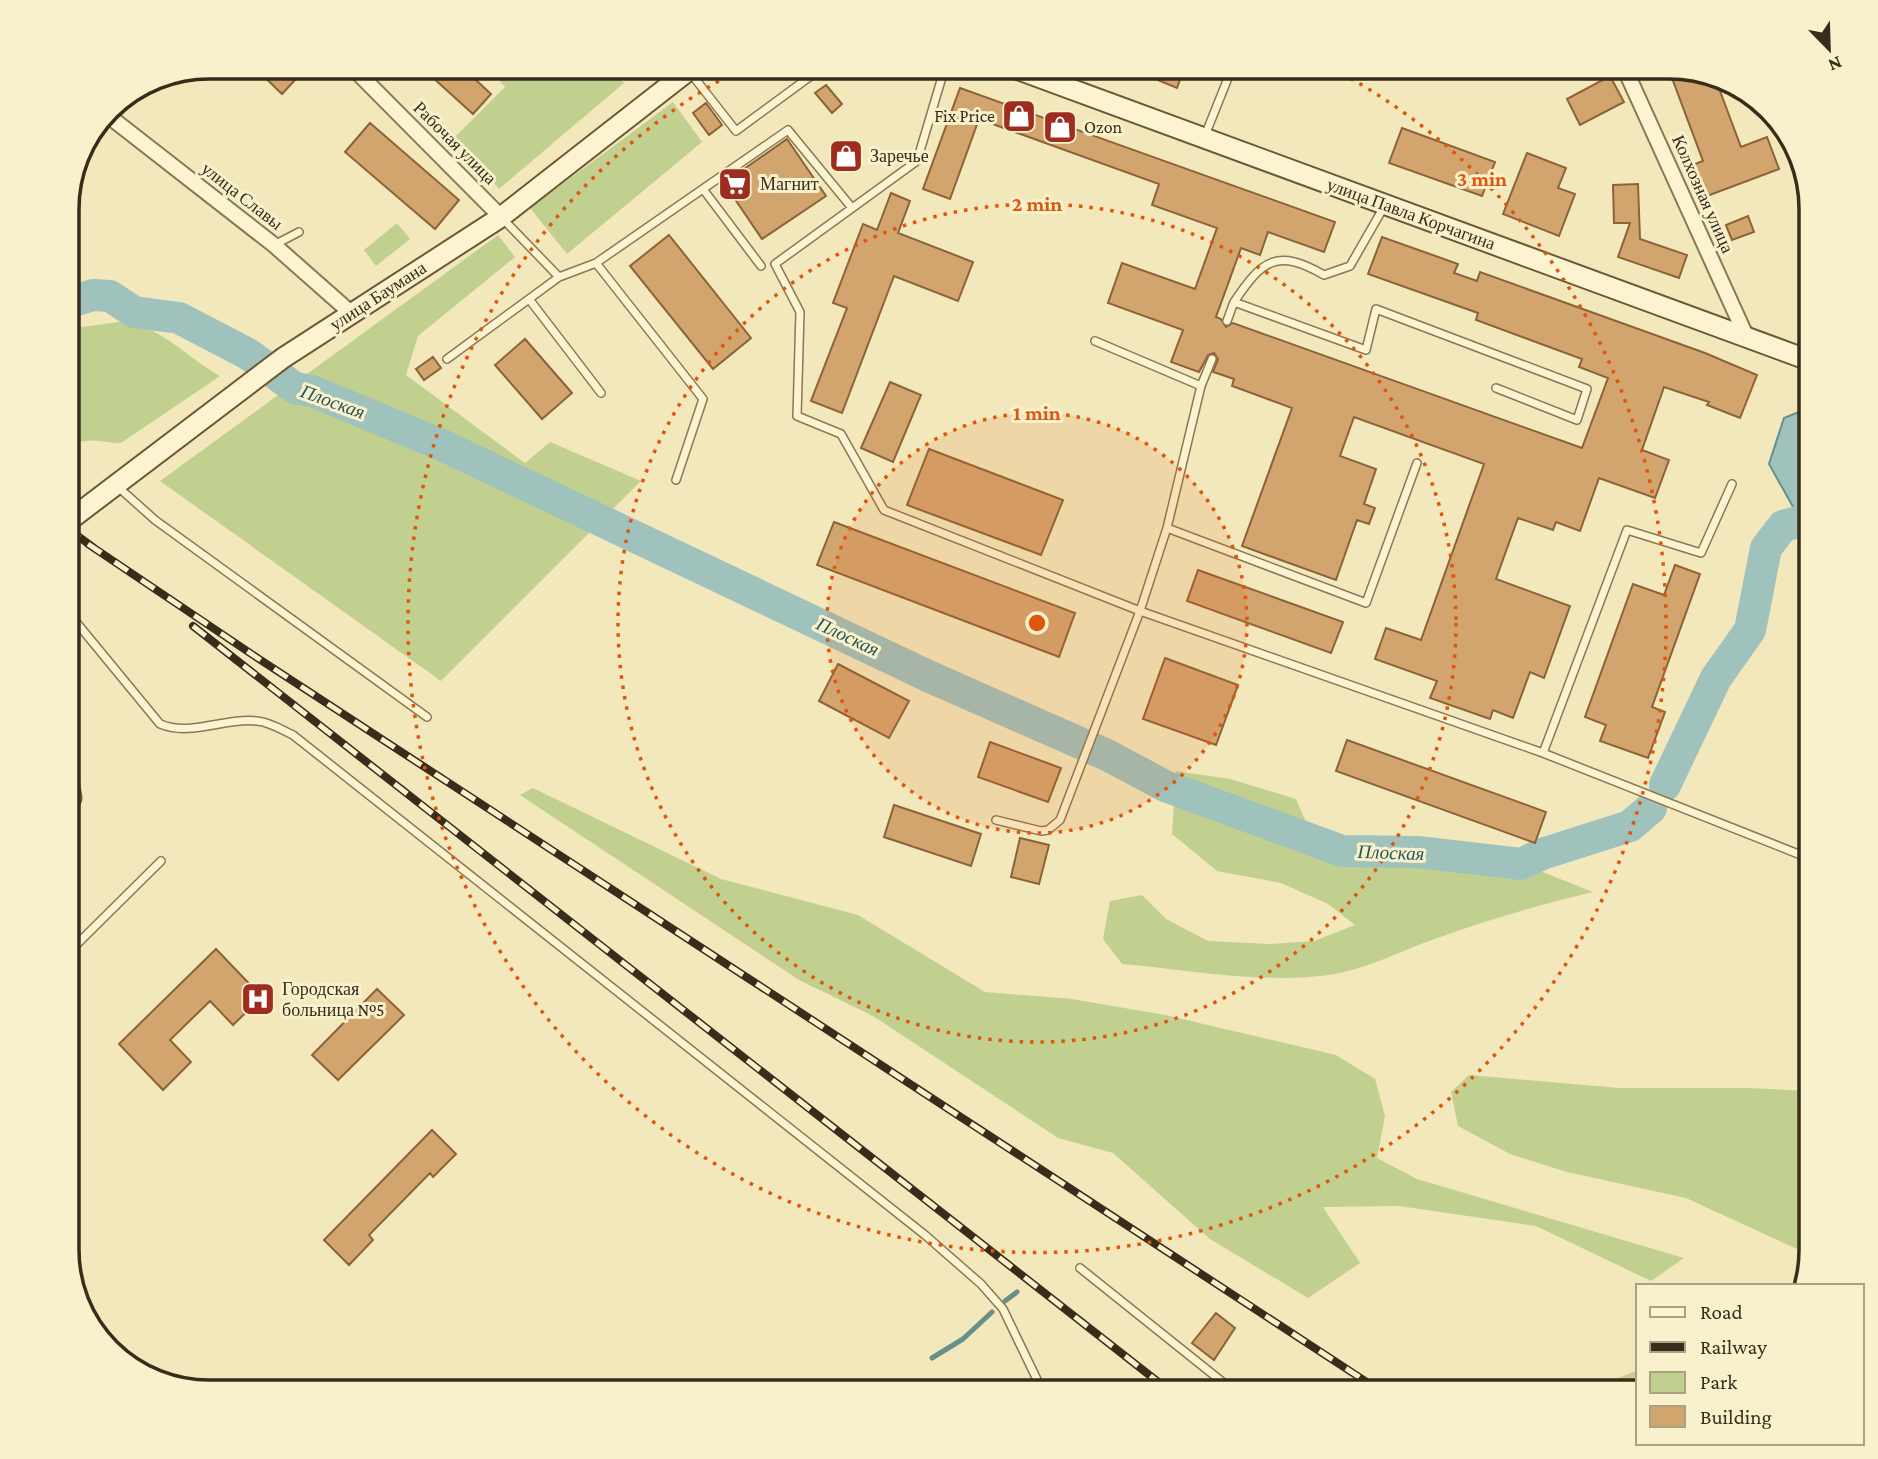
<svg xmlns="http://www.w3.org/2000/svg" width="1878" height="1459" font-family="'Crimson Pro',serif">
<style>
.green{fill:#c1d08f}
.water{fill:#a0c2bc;stroke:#67908b;stroke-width:2}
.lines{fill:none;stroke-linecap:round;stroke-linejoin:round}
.stream{stroke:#67908b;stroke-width:5}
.river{stroke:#a0c2bc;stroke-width:32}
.building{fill:#d3a56e;stroke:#8c6338;stroke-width:2}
.service-casing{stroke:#8a7854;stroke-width:10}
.minor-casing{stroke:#8a7854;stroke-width:18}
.secondary-casing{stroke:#6c5837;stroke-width:23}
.service{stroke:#fcf4d0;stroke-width:7}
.minor{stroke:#fcf4d0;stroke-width:14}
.secondary{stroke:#fcf4d0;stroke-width:19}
.rail-casing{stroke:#382c1a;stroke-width:8}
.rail{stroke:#f8f1cc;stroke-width:5;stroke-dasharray:16;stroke-linecap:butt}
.ring{fill:none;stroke:#df570d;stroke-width:3.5;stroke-dasharray:3.5 7}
.labels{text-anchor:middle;stroke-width:6;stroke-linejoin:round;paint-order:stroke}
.poi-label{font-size:18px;fill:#382c1a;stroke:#f8f1cc;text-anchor:start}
.street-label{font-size:18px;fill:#382c1a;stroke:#f8f1cc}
.water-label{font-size:19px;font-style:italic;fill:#28575a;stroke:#f8f1cc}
.rim{fill:none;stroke:#382c1a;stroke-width:3.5}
.centre{fill:#df570d;stroke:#f8f1cc;stroke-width:3.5}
.ring-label{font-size:21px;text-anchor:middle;font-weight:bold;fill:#df570d;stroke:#f8f1cc;stroke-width:6;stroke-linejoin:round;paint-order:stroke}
</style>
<rect width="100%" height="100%" fill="#f2e8bc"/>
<path class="green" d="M496,67H607L624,83L499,189L455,137L505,87L491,71Z
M673,102L702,142L567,254L530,208Z
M397,223L410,239L376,266L364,250Z
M498,235L515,257L418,336L406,375L525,463L550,442L641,481L441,681L160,481Z
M119,322C160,324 186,357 220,376L121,443C103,443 89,436 72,445L69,453L73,462L67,466V329Z
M1176,771L1230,779L1296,799L1307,824L1346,843L1398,841L1489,851L1593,892C1538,905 1483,921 1429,941C1396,953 1364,970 1329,975C1261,984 1190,970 1122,964L1103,939L1110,901L1142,895L1166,919L1208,941L1270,944L1314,941L1355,925L1328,904L1281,883L1217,871L1172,834Z
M533,788L721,879L858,915L985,992L1072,999L1165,1015L1336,1055L1375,1079L1385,1116L1377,1158L1417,1179L1684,1258L1651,1281L1536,1226L1399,1206L1323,1207L1360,1263L1308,1298L1210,1239L1113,1153L1058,1138L873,1016L799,980L520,795Z
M1469,1075L1619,1088H1750L1811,1091L1810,1255L1686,1198L1567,1172L1510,1154L1458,1126L1451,1092Z
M1638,1370V1392H1595L1597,1387Z"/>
<path class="water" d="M1811,407V526L1801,521L1769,464L1784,418Z"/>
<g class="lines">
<path class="stream" d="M1005,1301L1017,1292
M932,1358L963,1339L992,1312"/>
<path class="river" d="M67,303L93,295L110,296L134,312L179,318L248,354L295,388L312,391L444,446L928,676L1107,755L1165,786L1342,851L1418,852L1521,864L1542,854L1630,826L1651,808
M1665,785L1716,678L1750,630L1766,548L1783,526L1801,521"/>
</g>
<path class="building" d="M253,66H308L282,94Z
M420,66H461L491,94L473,114Z
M1124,66H1185L1177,88Z
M1687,73L1717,83L1741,147L1767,137L1779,169L1699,199L1687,167L1703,161L1672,78Z
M1610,76L1624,102L1580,125L1567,99Z
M826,85L842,104L832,113L815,93Z
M960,88L1335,222L1324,252L1268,232L1260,255L1241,248L1216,317L1221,319L1226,327L1233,323L1582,448L1608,378L1579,367L1582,359L1476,320L1478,313L1368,274L1382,237L1458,264L1454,273L1477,281L1480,272L1705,353L1757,375L1740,418L1707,405L1709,402L1664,387L1642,450L1669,460L1655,498L1599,478L1580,531L1556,522L1553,530L1518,518L1496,579L1570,606L1544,678L1530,672L1513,718L1493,710L1490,719L1430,698L1437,681L1375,659L1386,628L1421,640L1484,464L1354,417L1340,456L1376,469L1364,504L1375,508L1369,524L1357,520L1336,580L1242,546L1292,408L1232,386L1234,379L1213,372L1218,359L1214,353L1208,355L1199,372L1171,362L1183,330L1108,303L1122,263L1195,289L1217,228L1152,205L1159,184L979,119L950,199L923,189Z
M706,103L722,125L709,135L693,113Z
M370,123L459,200L435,229L345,152Z
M1402,128L1495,162L1482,196L1389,163Z
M787,139L826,196L762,239L724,183Z
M1527,153L1566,168L1558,188L1575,194L1559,236L1503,214Z
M1638,184L1640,239L1687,255L1679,278L1618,257L1630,223H1614L1613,185Z
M891,193L910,201L898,233L973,262L958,301L894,276L842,413L811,401L847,308L833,303L863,224L877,230Z
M1748,216L1754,232L1732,240L1726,225Z
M669,235L751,338L713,369L630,266Z
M525,339L572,393L542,419L495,365Z
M433,357L441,368L424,380L416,369Z
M890,382L921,395L893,462L861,448Z
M929,449L1063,500L1041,555L907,505Z
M834,522L1075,613L1059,657L817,565Z
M1675,565L1700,574L1652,707L1665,712L1648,758L1600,741L1606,725L1585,717L1633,584L1664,595Z
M1198,570L1343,622L1331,653L1187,601Z
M1165,658L1238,685L1216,745L1143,719Z
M838,664L909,701L889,738L819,701Z
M1347,740L1546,812L1535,843L1336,771Z
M990,742L1061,768L1048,802L978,777Z
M894,805L981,834L971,866L884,837Z
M1020,838L1049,845L1039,884L1011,877Z
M216,949L262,997L233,1025L210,1001L170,1040L191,1062L163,1090L119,1044Z
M377,989L404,1015L338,1080L312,1055Z
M432,1130L456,1154L433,1177L430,1173L369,1235L373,1240L349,1265L324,1240Z
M1216,1313L1235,1328L1214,1360L1192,1343Z"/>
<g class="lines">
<g class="service-casing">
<path id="service" d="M945,67L917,161L775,264L800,312L797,416L841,434L884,510L1140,611L1167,528L1201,386L1095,341
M689,71L736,131L823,67
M1204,138L1228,78
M703,189L761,266
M1385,205L1350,266L1324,275C1277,248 1262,260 1234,302L1366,350L1376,309L1587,389L1577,420L1496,388
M503,219L559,277L596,263L788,130L852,208
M274,245L299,232
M596,263L703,399L676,480
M529,299L601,393
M1227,321L1234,302
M447,359L559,277
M1201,386L1212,359
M117,486L155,520L427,717
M1167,528L1366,603L1417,463
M67,611L160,724C191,737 225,717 257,721C270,722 282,730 293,735L925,1235L981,1284L1003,1309L1043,1392
M1543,753L1627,530L1701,553L1732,484
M996,820L1041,831L1048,830L1060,820L1140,611L1543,753L1811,859
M67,954L161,861
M1080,1268L1235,1392"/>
</g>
<g class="minor-casing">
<path id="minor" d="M352,67L501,217
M1624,67L1746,336
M106,114L274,245L351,313"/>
</g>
<g class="secondary-casing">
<path id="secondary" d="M1011,67L1811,361
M67,522L283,358L501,217L693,67
M67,805L71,798L67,775"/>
</g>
<use href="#service" class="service"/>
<use href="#minor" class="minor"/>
<use href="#secondary" class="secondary"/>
<g class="rail-casing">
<path id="rail" d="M67,528L94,548
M88,544L256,657L1382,1392
M193,626L1171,1392"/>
</g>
<use href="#rail" class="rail"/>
</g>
<circle cx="1037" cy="623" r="210" fill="#df570d" fill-opacity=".12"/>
<g class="ring">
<circle cx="1037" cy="623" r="210"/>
<circle cx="1037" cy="623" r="419"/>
<path d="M1332 68A629 629 0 1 1 742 68"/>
</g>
<defs>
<g id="shop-square" transform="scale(1.75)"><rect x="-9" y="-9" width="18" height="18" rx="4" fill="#9f2d1f" stroke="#f8f1cc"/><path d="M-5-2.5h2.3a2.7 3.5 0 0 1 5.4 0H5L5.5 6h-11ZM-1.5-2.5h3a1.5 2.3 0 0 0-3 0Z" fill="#fff"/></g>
<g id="supermarket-square" transform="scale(1.75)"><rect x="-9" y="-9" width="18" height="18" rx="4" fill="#9f2d1f" stroke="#f8f1cc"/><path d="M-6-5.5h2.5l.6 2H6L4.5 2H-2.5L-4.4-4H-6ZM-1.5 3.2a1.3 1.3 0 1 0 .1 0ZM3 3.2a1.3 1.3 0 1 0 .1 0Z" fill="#fff"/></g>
<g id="hospital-square" transform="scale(1.75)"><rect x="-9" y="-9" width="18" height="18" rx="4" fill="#9f2d1f" stroke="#f8f1cc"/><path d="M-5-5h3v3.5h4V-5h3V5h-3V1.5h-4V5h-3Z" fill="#fff"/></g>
</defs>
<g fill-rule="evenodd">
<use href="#shop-square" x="1019" y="116"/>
<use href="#shop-square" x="1060" y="127"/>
<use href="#shop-square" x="846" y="156"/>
<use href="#supermarket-square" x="735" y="184"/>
<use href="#hospital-square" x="258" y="999"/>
</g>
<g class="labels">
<g class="poi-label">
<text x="995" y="122" text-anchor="end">Fix Price</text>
<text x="1084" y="133">Ozon</text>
<text x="870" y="162">Заречье</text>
<text x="760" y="190">Магнит</text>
<text x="282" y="995">Городская<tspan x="282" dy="21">больница №5</tspan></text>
</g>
<g class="street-label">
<text transform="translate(455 143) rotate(45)" y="6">Рабочая улица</text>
<text transform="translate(1703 194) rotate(66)" y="6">Колхозная улица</text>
<text transform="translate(242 196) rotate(38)" y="6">улица Славы</text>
<text transform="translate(1411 214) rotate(20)" y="6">улица Павла Корчагина</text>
<text transform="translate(378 296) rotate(-33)" y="6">улица Баумана</text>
</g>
<g class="water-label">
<text transform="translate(333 401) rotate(20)" y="7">Плоская</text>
<text transform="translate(848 636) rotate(25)" y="7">Плоская</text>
<text transform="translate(1391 852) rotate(2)" y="7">Плоская</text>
</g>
</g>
<path d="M0 0H1878V1459H0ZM209 79H1669A130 130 0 0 1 1799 209V1250A130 130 0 0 1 1669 1380H209A130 130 0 0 1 79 1250V209A130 130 0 0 1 209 79Z" fill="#f8f1cc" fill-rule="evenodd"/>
<path class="rim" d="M209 79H1669A130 130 0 0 1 1799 209V1250A130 130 0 0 1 1669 1380H209A130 130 0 0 1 79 1250V209A130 130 0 0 1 209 79Z"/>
<circle cx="1037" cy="623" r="10" class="centre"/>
<g class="ring-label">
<text x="1482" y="186">3 min</text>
<text x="1037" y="211">2 min</text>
<text x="1037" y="420">1 min</text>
</g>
<rect x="1636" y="1284" width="228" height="161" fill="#f8f1cc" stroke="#aba285" stroke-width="2"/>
<rect x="1650" y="1307" width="35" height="10" fill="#fcf4d0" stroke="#aba285" stroke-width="2"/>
<text x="1700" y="1319" font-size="21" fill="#382c1a">Road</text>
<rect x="1650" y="1342" width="35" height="10" fill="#382c1a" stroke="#aba285" stroke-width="2"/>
<text x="1700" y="1354" font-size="21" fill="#382c1a">Railway</text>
<rect x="1650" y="1372" width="35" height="21" fill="#c1d08f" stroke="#aba285" stroke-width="2"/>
<text x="1700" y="1389" font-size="21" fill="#382c1a">Park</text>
<rect x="1650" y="1406" width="35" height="21" fill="#d3a56e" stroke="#aba285" stroke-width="2"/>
<text x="1700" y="1424" font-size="21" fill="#382c1a">Building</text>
<g transform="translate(1829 49) rotate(157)" stroke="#f8f1cc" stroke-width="5" paint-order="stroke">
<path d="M0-5L12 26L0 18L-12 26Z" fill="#382c1a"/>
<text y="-10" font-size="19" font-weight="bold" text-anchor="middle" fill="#382c1a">N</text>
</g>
</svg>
